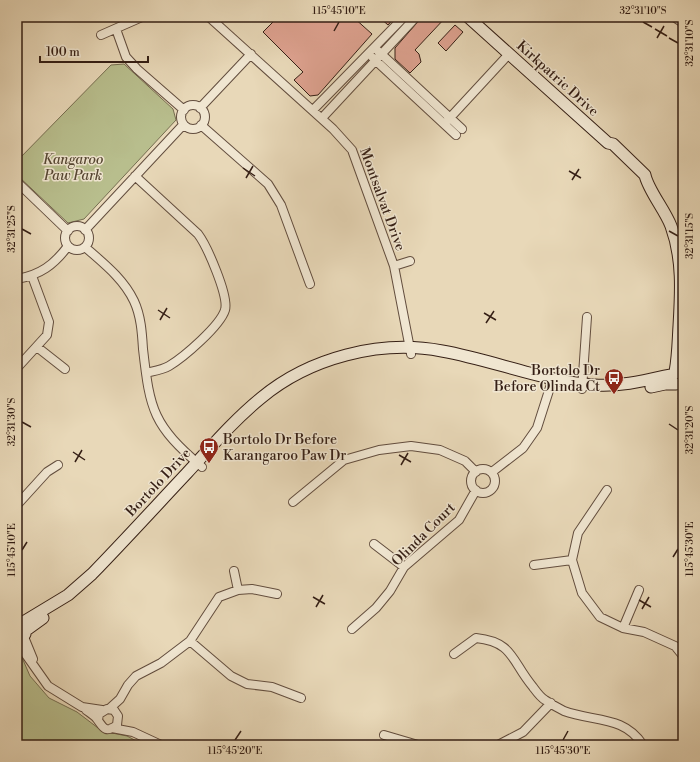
<svg xmlns="http://www.w3.org/2000/svg" width="700" height="762" font-family="'Libre Bodoni',serif">
<style>
.green{fill:#b8be8d;stroke:#766e51}
.building{fill:#dea290;stroke:#351f15}
.lines{fill:none;stroke-linecap:round;stroke-linejoin:round}
.street-casing{stroke:#624d3e;stroke-width:10}
.secondary-casing{stroke:#351f15;stroke-width:13}
.street{stroke:#f0e6d1;stroke-width:8}
.secondary{stroke:#f0e6d1;stroke-width:11}
.ticks{fill:none;stroke:#351f15;stroke-width:1.5}
.labels{text-anchor:middle;stroke-width:3;stroke-linejoin:round;paint-order:stroke}
.street-label{font-size:14px;fill:#351f15;stroke:#f0e6d1}
.park-label{font-size:14px;font-style:italic;fill:#564733;stroke:#f0e6d1}
.poi-label{font-size:14px;fill:#351f15;stroke:#f0e6d1;text-anchor:end}
.neatline{fill:none;stroke:#351f15;stroke-width:1.5}
.ticks-label{font-size:10px;text-anchor:middle;fill:#351f15}
</style>
<rect width="100%" height="100%" fill="#e8d8b8"/>
<filter id="stains"><feTurbulence type="fractalNoise" baseFrequency=".005" numOctaves="4"/><feColorMatrix values="0 0 0 0 .2 0 0 0 0 .09 0 0 0 0 .02 0 0 0 .5 -.17"/></filter>
<radialGradient id="worn" r=".72"><stop offset=".6" stop-color="#630" stop-opacity="0"/><stop offset="1" stop-color="#630" stop-opacity=".3"/></radialGradient>
<path class="green" d="M124,64L173,109L176,120L84,219L68,223L17,175L18,160L111,65Z
M17,646L30,676L49,698L77,712L102,731L127,736L144,745H17Z"/>
<path class="building" d="M278,17H353L372,34L318,95L310,96L294,80L303,72L263,32Z
M379,17H395L388,25Z
M422,17H446L415,50L419,54L421,62L410,73L395,59V48Z
M455,25L463,32L446,51L438,43Z"/>
<g class="lines">
<g class="street-casing">
<path id="street" d="M209,17L333,129L352,150L394,266L411,354
M674,17L683,23
M116,29L126,57L137,69L184,110
M101,35L142,17
M378,51L462,129
M373,58L456,135
M181 117a12 12 0 1 1 24 0a12 12 0 1 1-24 0Z
M200,108L251,54
M313,110L404,17
M322,118L416,17
M447,121L509,54
M201,125L268,184L281,205L310,284
M135,176L198,234C207,246 229,296 225,310C220,326 184,357 169,366C162,370 154,371 146,373
M17,182L68,231
M65 238a12 12 0 1 1 24 0a12 12 0 1 1-24 0Z
M85,230L183,125
M85,247C103,263 123,278 134,301C141,316 142,333 143,349C150,411 153,425 202,467
M394,266L410,261
M17,279C40,275 54,265 68,246
M37,347L65,369
M17,368L47,335L49,322L32,276
M582,389L587,317
M471 481a12 12 0 1 1 24 0a12 12 0 1 1-24 0Z
M492,472L523,448L537,428L553,378
M607,490L578,533L572,560L582,593L600,617L623,628L644,632L675,646L683,656
M293,502L344,460L379,450L411,446L440,450L465,461L476,472
M17,505L47,472L58,465
M374,544L404,567
M534,565L572,560
M234,571L238,590
M623,628L639,590
M352,629L376,608L390,591L404,567L459,520L476,490
M24,637L33,659
M190,641L231,676L247,684L272,687L301,698
M17,642L48,686L82,707L102,710
M454,654L476,638C514,642 511,661 533,687C536,691 540,697 545,700C551,704 558,708 564,711C593,722 624,715 643,745
M109,709L120,699L128,685L136,676L161,663L190,641L219,597L238,590L252,589L277,594
M86,710C90,713 94,715 97,719C103,727 105,734 117,725L118,716L114,710L107,709L99,714L98,720
M112,728L133,732L161,745
M384,735L418,745
M478,745H498L523,732L551,703"/>
</g>
<g class="secondary-casing">
<path id="secondary" d="M468,17L608,143L613,144L645,175C648,190 665,210 671,226C683,259 681,292 679,326C678,342 678,356 675,372
M651,387L665,384H676
M20,624L68,595L92,574C125,540 156,506 187,473C211,447 234,420 261,398C309,358 380,339 442,351C493,360 542,381 594,385C621,387 647,380 674,374
M25,631L43,618
M17,641L22,639L25,634L23,626"/>
</g>
<use href="#street" class="street"/>
<use href="#secondary" class="secondary"/>
</g>
<path class="ticks" d="M643,22L652,27M655,29L667,36M334,31L339,22M657,38L664,26M669,38L678,43M243,168L255,176M569,171L581,178M246,178L253,166M572,180L579,169M22,229L31,234M669,231L678,236M158,310L170,318M484,313L496,320M160,320L167,308M486,323L494,311M22,422L31,427M669,424L678,430M73,452L85,460M399,455L411,462M75,462L82,450M401,465L408,453M22,550L27,542M673,557L678,549M313,597L325,604M639,600L651,607M316,607L323,595M642,609L649,597M235,740L241,731M563,740L568,731"/>
<defs>
<g id="bus-pin" transform="scale(1)"><path d="M0 17L-7.5 6A9.5 9.5 0 1 1 7.5 6Z" fill="#8f2418" stroke="#f0e6d1"/><path d="M-5-6H5V4H4V6H2V4H-2V6H-4V4H-5ZM-3.5-4V0h7V-4ZM-3.5 1.2v1.5H-2V1.2ZM2 1.2v1.5H3.5V1.2Z" fill="#fff"/></g>
</defs>
<g fill-rule="evenodd">
<use href="#bus-pin" x="614" y="378"/>
<use href="#bus-pin" x="209" y="447"/>
</g>
<g class="labels">
<g class="street-label">
<text transform="translate(558 78) rotate(42)" y="5">Kirkpatric Drive</text>
<text transform="translate(383 199) rotate(70)" y="5">Montsalvat Drive</text>
<text transform="translate(158 482) rotate(-47)" y="5">Bortolo Drive</text>
<text transform="translate(423 534) rotate(-45)" y="5">Olinda Court</text>
</g>
<g class="park-label">
<text x="73" y="164">Kangaroo<tspan x="73" dy="16">Paw Park</tspan></text>
</g>
<g class="poi-label">
<text x="600" y="375">Bortolo Dr<tspan x="600" dy="16">Before Olinda Ct</tspan></text>
<text x="223" y="444" text-anchor="start">Bortolo Dr Before<tspan x="223" dy="16">Karangaroo Paw Dr</tspan></text>
</g>
</g>
<rect width="700" height="762" fill="none" stroke="#e8d8b8" stroke-width="44"/>
<path d="M40 56v6h108v-6" fill="none" stroke="#351f15" stroke-width="2"/>
<text x="46" y="56" font-size="12" fill="#351f15" stroke="#f0e6d1" stroke-width="3" paint-order="stroke">100 m</text>
<rect x="22" y="22" width="656" height="718" class="neatline"/>
<g class="ticks-label">
<text x="339" y="14">115°45'10"E</text>
<text x="643" y="14">32°31'10"S</text>
<text transform="translate(689 43) rotate(-90)" y="4">32°31'10"S</text>
<text transform="translate(11 229) rotate(-90)" y="4">32°31'25"S</text>
<text transform="translate(689 236) rotate(-90)" y="4">32°31'15"S</text>
<text transform="translate(11 422) rotate(-90)" y="4">32°31'30"S</text>
<text transform="translate(689 430) rotate(-90)" y="4">32°31'20"S</text>
<text transform="translate(689 549) rotate(-90)" y="4">115°45'30"E</text>
<text transform="translate(11 550) rotate(-90)" y="4">115°45'10"E</text>
<text x="235" y="754">115°45'20"E</text>
<text x="563" y="754">115°45'30"E</text>
</g>
<rect width="100%" height="100%" filter="url(#stains)"/>
<rect width="100%" height="100%" fill="url(#worn)"/>
</svg>
